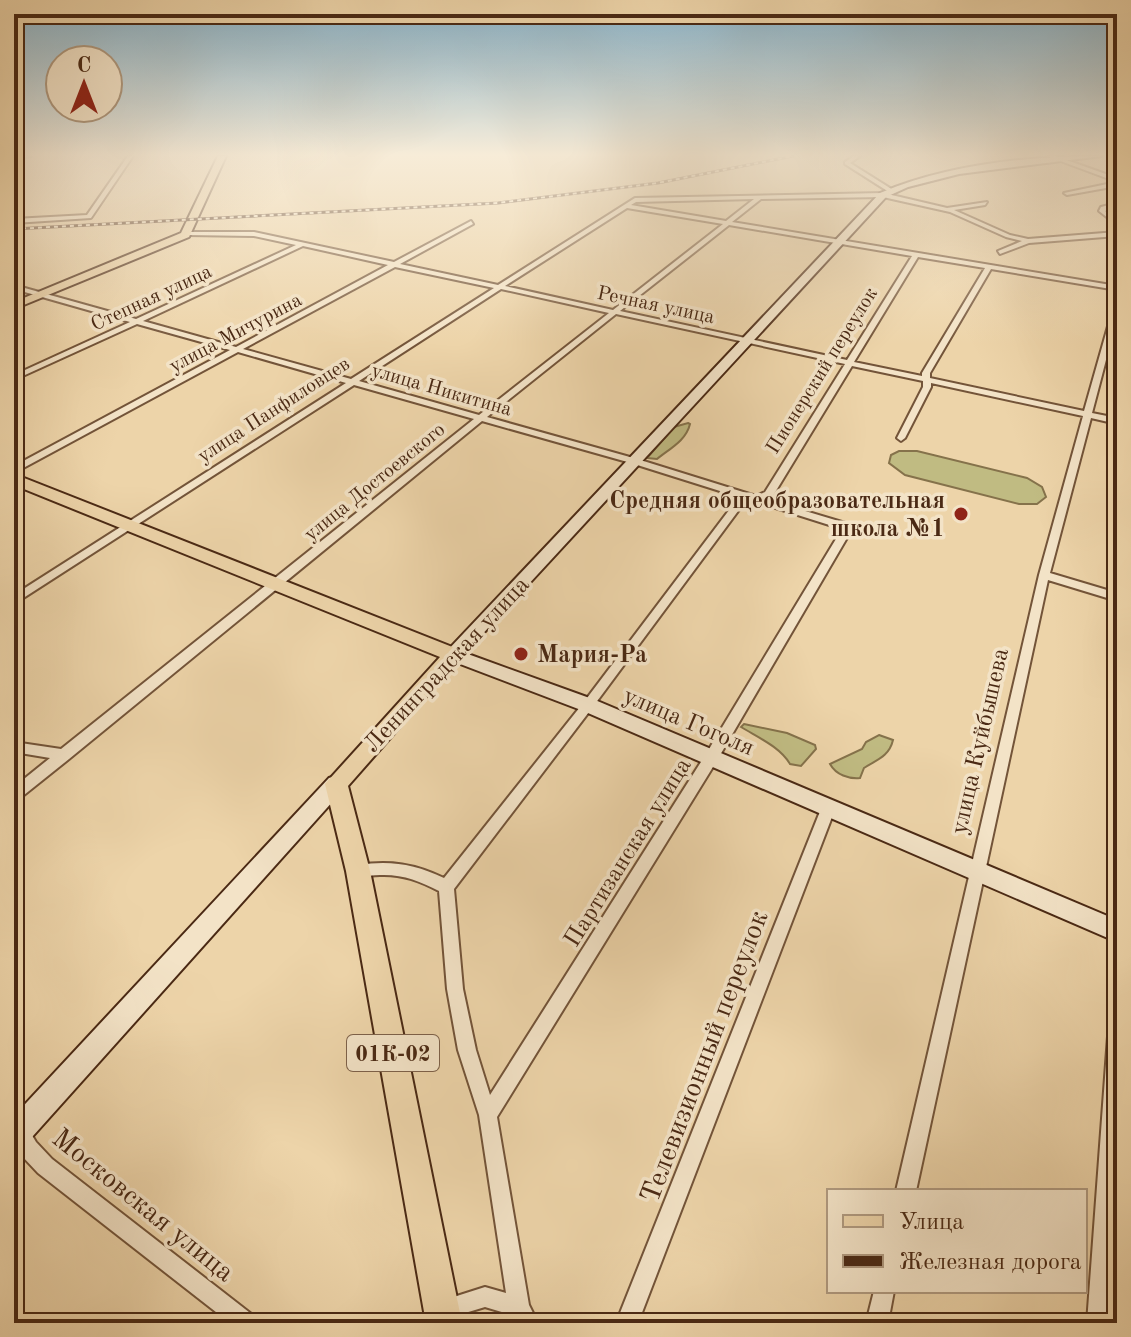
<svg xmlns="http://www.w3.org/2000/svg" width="1131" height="1337" font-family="'Old Standard TT',serif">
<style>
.green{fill:#c0bb82;stroke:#85724b;stroke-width:2}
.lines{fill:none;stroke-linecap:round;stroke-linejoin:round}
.street-casing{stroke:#735439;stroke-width:4}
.secondary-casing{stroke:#4a2914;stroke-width:4}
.primary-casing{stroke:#4a2914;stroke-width:4}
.street{fill:#f3e3c7;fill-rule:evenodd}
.secondary{fill:#f3e3c7;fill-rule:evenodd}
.primary{fill:#edd4a9;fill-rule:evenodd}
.rail-casing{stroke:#4a2914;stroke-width:3}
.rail{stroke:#f3e3c7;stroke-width:2;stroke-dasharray:4;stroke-linecap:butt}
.poi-dot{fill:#8f2418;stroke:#f3e3c7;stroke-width:3}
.labels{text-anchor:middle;stroke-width:7;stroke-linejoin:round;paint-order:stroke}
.far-street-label{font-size:20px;fill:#4a2914;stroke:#f3e3c7}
.shield{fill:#f3e3c7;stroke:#7d614a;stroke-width:2}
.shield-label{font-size:22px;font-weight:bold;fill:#4a2914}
.poi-label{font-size:24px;font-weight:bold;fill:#4a2914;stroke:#f3e3c7;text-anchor:end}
.street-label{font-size:24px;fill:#4a2914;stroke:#f3e3c7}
.near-street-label{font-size:28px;fill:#4a2914;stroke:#f3e3c7}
</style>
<rect width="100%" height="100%" fill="#edd4a9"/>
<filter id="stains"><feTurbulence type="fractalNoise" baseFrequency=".0025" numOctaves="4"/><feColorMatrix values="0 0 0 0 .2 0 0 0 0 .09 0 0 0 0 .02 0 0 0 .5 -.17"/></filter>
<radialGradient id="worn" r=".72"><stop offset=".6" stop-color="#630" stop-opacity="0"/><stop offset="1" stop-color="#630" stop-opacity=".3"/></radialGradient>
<path class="green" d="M688,423L690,424C686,441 669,449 657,459L647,458L674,427Z
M899,451H917L1027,478L1042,487L1046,497L1037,504H1019L905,475L889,463L891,455Z
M744,724L787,733L815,745L816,749L801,766L790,764C780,747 759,738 741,727Z
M879,735L893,740C889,757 876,760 864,768L860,778C849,779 836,775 830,764L862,749L866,742Z"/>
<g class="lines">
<g class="street-casing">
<path id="street" d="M14,156H31L14,158Z
M128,156H133L91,218L14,223V219L87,215Z
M854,156H860L850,163L893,190V192H889L845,164V162Z
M1047,156H1055L1117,178V182Z
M1117,182V186L1067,195L1064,193Z
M883,193L947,208L987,202L985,205L954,210L1010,235L1028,239L1117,232V236L1029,243L1000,254L998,251L1022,241L1006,237L950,212L883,197L761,199L732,222L1117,286V290L991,269L930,373V378L1084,411L1114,305L1117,303V318L1092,413L1117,418V424L1091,418L1050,573L1117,593V601L1048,580L916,1191H896L1039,575L1083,416L931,383V387L905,438L901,441L897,438L923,387V381L852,366L774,494L765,499L852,525L865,531L860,534L851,531L716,762L497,1117L529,1305L538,1323H516L512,1315L485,1307L445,1319L438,1316L435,1309L438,1302L485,1287L506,1293L479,1115L458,1050L447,989L439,891C420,881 402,874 380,875C370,875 362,878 353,876L351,871L353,866L358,865C390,860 415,864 444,878L584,702L739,497L631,463L482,421L69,759L19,799L14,801V787L50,758L14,752V742L61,749L474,419L354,385L14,604V595L346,383L238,352L14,473V466L230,350L137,324L14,380V375L130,322L14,289V285L136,319L296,245L254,236L187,235L185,232H254L394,262L471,221L473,224L400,264L498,285L635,198ZM754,199L726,221L631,205L636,202ZM627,208L723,224L613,310L505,286ZM729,225L912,256L847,360L620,311ZM303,246L388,265L236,347L143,321ZM918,257L985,268L922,373V376L854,362ZM395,267L494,288L351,379L243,349ZM501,289L609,313L479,415L359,381ZM616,314L845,364L765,492L756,496L637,459L487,417ZM747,499L842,529L706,754L490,1095L476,1050L463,989L454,889L592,708Z
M1117,203V207L1105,211L1117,220V225L1099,211L1101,207Z
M828,803L833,805L835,809L638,1323H616L821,809L823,805Z
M1117,1015V1173L1109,1323H1087L1109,1023L1111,1017Z
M14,1112L20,1115L36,1142L52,1159L254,1316L258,1323H230L38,1173L22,1156L14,1140Z
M874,1291H894L888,1323H866Z"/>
</g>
<g class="secondary-casing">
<path id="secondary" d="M1102,156L959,174L908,187L886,197L465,653L595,700L1117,920V942L581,710L447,659L444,655L447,651L880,193C949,164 1028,156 1102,156Z
M336,776L343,778L346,784L343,790L24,1146L14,1150V1116L329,778Z"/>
</g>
<g class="primary-casing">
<path id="primary" d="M218,156H226L189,237L14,309V302L181,233Z
M14,474L460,650L463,655L348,786L370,871L462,1323H426L346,871L325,784L440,657L14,485Z"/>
</g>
<use href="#street" class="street"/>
<use href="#secondary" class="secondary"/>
<use href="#primary" class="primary"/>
<g class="rail-casing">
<path id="rail" d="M14,229L498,203L658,183L793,156"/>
</g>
<use href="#rail" class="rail"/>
</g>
<linearGradient id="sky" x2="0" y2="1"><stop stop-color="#88b6d0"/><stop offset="0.45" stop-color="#f7ecd8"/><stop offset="1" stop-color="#f7ecd8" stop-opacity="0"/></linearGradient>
<rect width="1131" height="344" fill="url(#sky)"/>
<g class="poi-dot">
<circle cx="961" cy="514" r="8"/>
<circle cx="521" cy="654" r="8"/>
</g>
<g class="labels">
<g class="far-street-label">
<text transform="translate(151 297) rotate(-25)" y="7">Степная улица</text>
<text transform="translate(656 304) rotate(12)" y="7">Речная улица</text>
<text transform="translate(235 332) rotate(-28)" y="7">улица Мичурина</text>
<text transform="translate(821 370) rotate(-58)" y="7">Пионерский переулок</text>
<text transform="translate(442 389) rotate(16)" y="7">улица Никитина</text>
<text transform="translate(273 409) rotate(-33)" y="7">улица Панфиловцев</text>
<text transform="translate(374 481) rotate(-39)" y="7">улица Достоевского</text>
</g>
<rect class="shield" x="347" y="1035" width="92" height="36" rx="6"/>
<g class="shield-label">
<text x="393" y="1061">01К-02</text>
</g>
<g class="poi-label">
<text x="945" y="508">Средняя общеобразовательная<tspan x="945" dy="28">школа №1</tspan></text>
<text x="537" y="662" text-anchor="start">Мария-Ра</text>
</g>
<g class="street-label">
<text transform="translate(446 664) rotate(-47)" y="8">Ленинградская улица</text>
<text transform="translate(689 721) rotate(23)" y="8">улица Гоголя</text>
<text transform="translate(979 741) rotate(-77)" y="8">улица Куйбышева</text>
<text transform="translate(627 852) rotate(-58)" y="8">Партизанская улица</text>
</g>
<g class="near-street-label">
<text transform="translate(703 1056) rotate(-69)" y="10">Телевизионный переулок</text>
<text transform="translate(144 1204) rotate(39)" y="10">Московская улица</text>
</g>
</g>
<rect width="1131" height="1337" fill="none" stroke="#edd4a9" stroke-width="48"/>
<rect x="16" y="16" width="1099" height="1305" fill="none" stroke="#4a2914" stroke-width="4"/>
<rect x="24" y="24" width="1083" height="1289" fill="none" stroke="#4a2914" stroke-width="2"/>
<rect x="827" y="1189" width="260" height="104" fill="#f3e3c7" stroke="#af997f" stroke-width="2"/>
<rect x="843" y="1215" width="40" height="12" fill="#edd4a9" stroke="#af997f" stroke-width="2"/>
<text x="899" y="1229" font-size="24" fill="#4a2914">Улица</text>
<rect x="843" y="1255" width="40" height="12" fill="#4a2914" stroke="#af997f" stroke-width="2"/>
<text x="899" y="1269" font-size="24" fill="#4a2914">Железная дорога</text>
<g transform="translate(84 84)"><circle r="38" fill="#f3e3c7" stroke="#af997f" stroke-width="2"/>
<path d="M0-6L14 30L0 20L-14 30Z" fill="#8f2418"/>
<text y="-12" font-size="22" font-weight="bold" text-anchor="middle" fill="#4a2914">С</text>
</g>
<rect width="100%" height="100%" filter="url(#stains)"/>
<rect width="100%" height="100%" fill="url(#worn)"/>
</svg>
